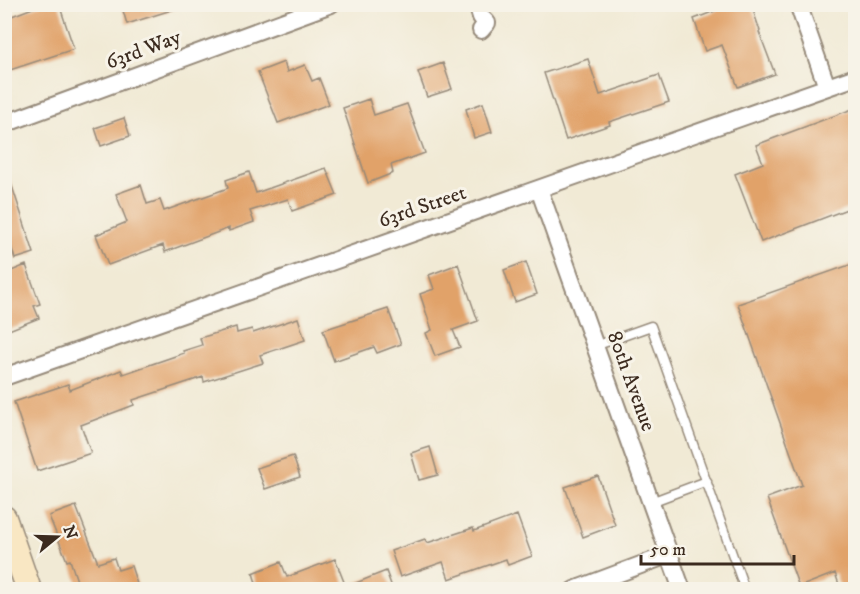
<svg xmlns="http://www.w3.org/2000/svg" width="860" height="594" font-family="'IM FELL DW Pica',serif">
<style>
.building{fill:#e1a269}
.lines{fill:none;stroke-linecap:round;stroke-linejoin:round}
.lane-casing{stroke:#968a7a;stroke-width:11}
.street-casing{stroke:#968a7a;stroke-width:20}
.secondary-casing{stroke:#968a7a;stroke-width:27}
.lane{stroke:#fff;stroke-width:8}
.street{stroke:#fff;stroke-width:16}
.secondary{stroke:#f9e7c3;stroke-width:24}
.labels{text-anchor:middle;stroke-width:6;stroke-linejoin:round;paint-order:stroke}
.street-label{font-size:21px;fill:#3b2a1e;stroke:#f7f3e8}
</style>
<rect width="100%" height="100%" fill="#f7f3e8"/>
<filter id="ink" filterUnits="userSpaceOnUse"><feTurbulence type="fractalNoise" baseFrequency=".0167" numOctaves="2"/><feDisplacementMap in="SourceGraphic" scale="12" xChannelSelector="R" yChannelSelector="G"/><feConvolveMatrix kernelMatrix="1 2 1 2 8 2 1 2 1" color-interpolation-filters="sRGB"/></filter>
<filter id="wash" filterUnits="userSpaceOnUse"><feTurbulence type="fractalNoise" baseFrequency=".008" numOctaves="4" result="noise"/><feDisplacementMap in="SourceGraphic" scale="24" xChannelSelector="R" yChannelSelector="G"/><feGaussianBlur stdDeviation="1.35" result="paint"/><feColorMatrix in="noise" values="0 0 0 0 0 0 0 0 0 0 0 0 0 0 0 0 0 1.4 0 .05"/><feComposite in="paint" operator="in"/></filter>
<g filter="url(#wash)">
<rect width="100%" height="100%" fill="#f1ead5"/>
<g id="blocks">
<path class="building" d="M43,4H59L74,49L4,72V19Z
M121,4H178V8L127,24Z
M733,4H751L760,31L759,32L775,74L738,87L722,45L705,51L694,19Z
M588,59L600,95L659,75L669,102L609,122L610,125L566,140L544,73Z
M284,62L287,72L305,65L312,81L319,78L329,104L278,123L258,72Z
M443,63L452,89L427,97L418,72Z
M369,99L374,115L407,104L425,153L391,165L393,173L368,183L343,108Z
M483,103L492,132L474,138L466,109Z
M855,108V206L761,242L735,174L763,163L756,145Z
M124,118L130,136L101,146L95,128Z
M326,168L337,195L292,211L288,199L250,211L254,222L229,231V228L165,252L163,245L108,265L96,235L127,222L116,194L141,185L147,204L160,200L164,211L228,188L226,180L249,172L256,193Z
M4,174H8L34,253L15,259L4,222Z
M526,262L537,294L515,302L504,270Z
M855,263V590H841L835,573L799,587L767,498L802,485L738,304Z
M458,264L478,321L453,330L460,347L435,356L426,333L432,330L420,294L434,289L429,275Z
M26,265L40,304L34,306L39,318L4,332V274Z
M388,309L401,344L377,353L374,347L334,361L323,330Z
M298,318L305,340L260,355L263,363L204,382L203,377L133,400L134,405L81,425L91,453L37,471L14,402L68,384L70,390L121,370L123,374L184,353L183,351L202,345L200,338L236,327L237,333L252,329L253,333Z
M430,447L438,475L419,480L411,453Z
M293,456L300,477L265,489L257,468Z
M598,476L615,525L583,537L565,487Z
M76,506L98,563L114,558L118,570L131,566L139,590H80L70,560L67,561L49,516Z
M517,515L532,556L508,565L506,559L449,579L443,562L400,577L391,551L425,539L427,543L473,528L474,531Z
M335,559L346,587L386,571L393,590H258L253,573L281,562L287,577Z"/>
</g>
</g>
<g filter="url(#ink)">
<use href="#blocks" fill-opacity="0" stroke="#968a7a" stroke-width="1.5"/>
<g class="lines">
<g class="lane-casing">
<path id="lane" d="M595,346L651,326L745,590
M651,502L707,481"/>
</g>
<g class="street-casing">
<path id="street" d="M477,4L481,17L487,23L481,30
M798,4L827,87
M4,124L331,4
M539,189L682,590
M4,377L856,77
M574,590L670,554"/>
</g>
<g class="secondary-casing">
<path id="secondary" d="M4,518L29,590"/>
</g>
<use href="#lane" class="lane"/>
<use href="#street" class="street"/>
<use href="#secondary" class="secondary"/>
</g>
</g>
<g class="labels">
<g class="street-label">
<text transform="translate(143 49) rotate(-20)" y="7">63rd Way</text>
<text transform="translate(422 206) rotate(-19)" y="7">63rd Street</text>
<text transform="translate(632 381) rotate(70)" y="7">80th Avenue</text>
</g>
</g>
<rect width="860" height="594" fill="none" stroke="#f7f3e8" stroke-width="24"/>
<g transform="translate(57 537) rotate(71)" stroke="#f7f3e8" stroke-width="4.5" paint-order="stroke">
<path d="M0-4.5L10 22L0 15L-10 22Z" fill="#3b2a1e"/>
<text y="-9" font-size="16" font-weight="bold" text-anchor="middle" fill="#3b2a1e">N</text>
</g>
<path d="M641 555v9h153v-9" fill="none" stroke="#3b2a1e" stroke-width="3"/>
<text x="650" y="555" font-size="18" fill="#3b2a1e" stroke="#f7f3e8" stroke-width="4.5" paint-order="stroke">50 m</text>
</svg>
